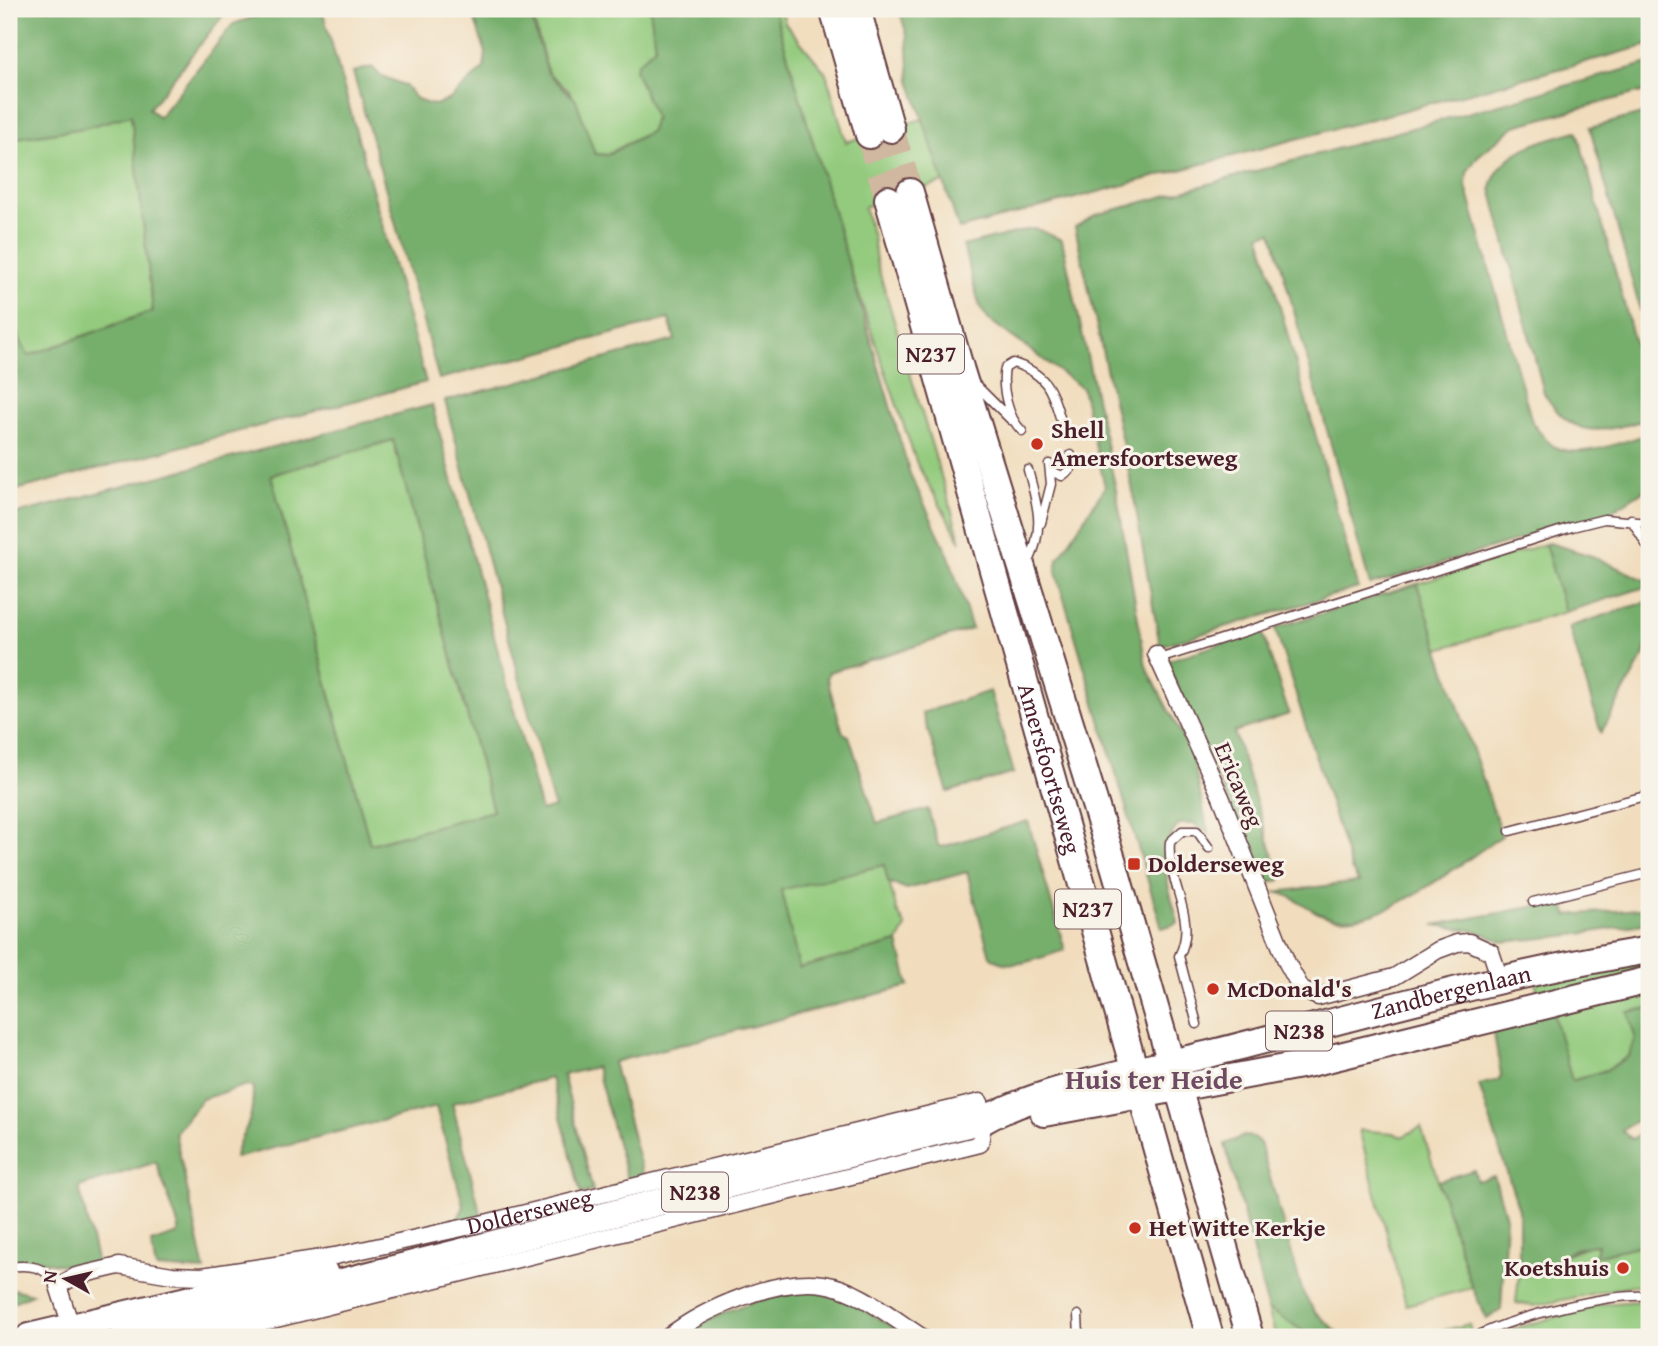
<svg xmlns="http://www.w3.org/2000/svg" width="1658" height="1346" font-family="'Gentium Book Plus',serif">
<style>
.green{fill:#93ca7d;stroke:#6e7454;stroke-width:2}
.forest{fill:#76ae6c;stroke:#60664c;stroke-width:2;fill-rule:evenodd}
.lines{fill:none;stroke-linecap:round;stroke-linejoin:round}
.primary-tunnel{stroke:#d0b7a0;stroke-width:26;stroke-dasharray:26 13;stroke-linecap:butt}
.lane-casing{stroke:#633c41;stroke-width:11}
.street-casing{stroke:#633c41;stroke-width:19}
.primary-casing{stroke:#633c41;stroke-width:30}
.lane{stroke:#fff;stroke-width:8}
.street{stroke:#fff;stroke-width:16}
.primary{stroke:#fff;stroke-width:26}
.poi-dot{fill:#c8321e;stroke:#f7f3e8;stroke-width:2.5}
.labels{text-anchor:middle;stroke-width:6;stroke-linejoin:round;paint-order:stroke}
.shield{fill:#f7f3e8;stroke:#7e5f64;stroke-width:2}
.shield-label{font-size:23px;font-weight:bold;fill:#4a1f2b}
.poi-label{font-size:24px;font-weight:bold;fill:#4a1f2b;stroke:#f7f3e8;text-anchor:start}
.street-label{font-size:24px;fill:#4a1f2b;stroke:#f7f3e8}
.quarter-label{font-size:28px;font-weight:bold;fill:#6f4a63;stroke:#f7f3e8}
</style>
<rect width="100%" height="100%" fill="#f7f3e8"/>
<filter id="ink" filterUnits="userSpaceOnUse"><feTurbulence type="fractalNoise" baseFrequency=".0143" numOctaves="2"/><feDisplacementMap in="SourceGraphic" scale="14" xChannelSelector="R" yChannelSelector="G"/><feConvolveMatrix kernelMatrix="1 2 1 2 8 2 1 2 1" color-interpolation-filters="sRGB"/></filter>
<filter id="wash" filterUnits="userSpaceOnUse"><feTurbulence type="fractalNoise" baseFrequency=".00686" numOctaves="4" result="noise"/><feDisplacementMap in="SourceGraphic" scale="28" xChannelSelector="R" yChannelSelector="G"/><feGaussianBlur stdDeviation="1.57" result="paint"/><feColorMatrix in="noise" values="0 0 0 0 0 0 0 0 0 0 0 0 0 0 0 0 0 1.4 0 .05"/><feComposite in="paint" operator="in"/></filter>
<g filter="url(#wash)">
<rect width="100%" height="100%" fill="#f1ddbd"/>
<path class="green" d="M525,9H652L655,47L637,64L655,117L651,131L607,155L595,154L569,90L548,73L533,17Z
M774,9H781L785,23L826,73L846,142L926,118L946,181L864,207L873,237L876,261L961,542L917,464L847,260Z
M131,114L153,311L28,356L9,318V139L84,128Z
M393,440L493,811L370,844L271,475Z
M1545,544L1565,612L1439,649L1417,584Z
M884,864L897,911L906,927L898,942L799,968L780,890Z
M1649,962V977L1539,996L1535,981Z
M1649,991V1008L1629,1012L1635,1037L1629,1056L1606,1070L1571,1081L1552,1010Z
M1421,1127L1472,1288L1406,1305L1359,1130L1393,1133L1402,1137Z
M1649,1243V1285H1633L1534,1306L1516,1303L1519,1273C1549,1267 1568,1249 1597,1244L1596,1256Z
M1649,1300V1337H1493L1492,1335L1602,1304Z
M1268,1309L1313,1337H1276Z
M1469,1324L1472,1337H1417Z"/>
<path class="forest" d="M9,9H238L225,13L149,109L159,117L233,24L277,9H322L426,382L9,492V318L28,356L153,311L131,115L84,128L9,139Z
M471,9H525L529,11L548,73L576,100L595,154L607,155L651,131L655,117L635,70L637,64L655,47L650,9H774L910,474L949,556L972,629L829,672L827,679L843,733L849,736L877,823L928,809L938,845L942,847L1028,821L1065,950C1043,956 1009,974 990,956L967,872L907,889L888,882L884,865L781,890L799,968L898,942L909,986L613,1062L644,1179L628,1182L596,1067L563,1075L593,1191L581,1194L551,1078L452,1103L482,1218L454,1225L464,1207L436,1107L235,1158C235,1145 245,1134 249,1121C253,1110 253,1098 253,1087L247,1085L202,1099L175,1133L205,1271L156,1268L151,1243L178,1234L179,1228L156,1162L79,1187L97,1264L78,1268L36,1260L9,1263V516L432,405L541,811L554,807L445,401L675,340L669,319L439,379L353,72L372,67L380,75L406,86L414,97L425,103L435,105L450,99L484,68L486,53ZM393,440L493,811L370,844L271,475Z
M899,9H1649V45L959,229L910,80L907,35Z
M1649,63V90L1515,126L1478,156L1467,172L1466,186L1532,422C1539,431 1545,441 1555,447C1581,460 1623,441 1649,434V487L1610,512L1370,585L1272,232L1260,235L1358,588L1160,646L1132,487L1075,227L1096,215Z
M1649,112V342L1590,128Z
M1577,131L1649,395V419C1601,432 1573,442 1544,393L1491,188C1500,149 1544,140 1577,131Z
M1030,229H1037L1062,240L1116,490L1146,666L1193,758L1208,833L1194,824H1179C1153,854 1170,888 1178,923L1162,928L1056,572L1058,559L1105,487L1082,388L988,319L980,307L963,246Z
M1549,543L1592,556L1649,582V586L1565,612L1545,544Z
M1417,584L1502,836C1460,863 1387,926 1334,918C1311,915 1298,895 1275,892L1359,882L1351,869L1275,628Z
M1649,601V636L1643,657L1601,733L1569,627Z
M1262,631L1289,714L1234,732L1281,880L1265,884L1166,661Z
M990,691L1014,773L948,792L922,713Z
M1564,901L1567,915L1649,908V923L1573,935L1504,942L1476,931L1434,925Z
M1649,1008V1113L1621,1130L1632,1139L1649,1127V1243L1595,1256L1597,1244L1575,1249L1543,1268L1519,1273V1210L1479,1085L1499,1080L1501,1074L1493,1028L1552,1010L1572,1081L1606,1070L1629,1056L1635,1037L1628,1012Z
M1244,1136L1253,1137L1260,1143L1303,1293L1315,1312L1343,1337H1313L1268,1309L1225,1144Z
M1474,1170L1477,1181L1494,1176L1506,1217L1501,1310L1487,1319L1472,1288L1438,1181Z
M9,1288L32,1294L9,1304Z
M815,1290L842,1297L910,1337H681C722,1310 766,1293 815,1290Z"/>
</g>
<g filter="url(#ink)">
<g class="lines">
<path class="primary-tunnel" d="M891,129L910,192
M869,135L888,199"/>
<g class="lane-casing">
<path id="lane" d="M973,382L1011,420
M1022,431C1008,418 1001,387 1005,368L1013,363C1053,375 1053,398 1065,433
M1028,470C1038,506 1045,529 1028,564
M1051,471L1062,476L1071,469V455
M1631,519L1649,549
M1041,523L1051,484L1049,464
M1159,659L1572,527L1604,519L1649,523
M1510,831L1649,795
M1533,902L1649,873
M1197,1024L1179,956C1199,918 1166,883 1170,842L1182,831H1197L1209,848
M9,1267C30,1264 46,1266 58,1286
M1078,1315L1079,1337
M1481,1337V1334C1520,1316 1607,1293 1649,1296"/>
</g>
<g class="street-casing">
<g id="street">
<path d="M1156,654L1221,797L1287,963L1302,990L1318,997L1394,977L1438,950L1457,943L1469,942L1491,952L1500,979"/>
<path id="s1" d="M74,1335L58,1286L76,1276L119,1266L172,1275L202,1276L335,1256L489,1222L980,1102L984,1120L980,1144L204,1337"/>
<path d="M668,1337C703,1309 777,1277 823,1284C859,1289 892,1318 922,1337"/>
</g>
</g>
<g class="primary-casing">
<g id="primary">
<path d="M833,9L869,135"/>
<path d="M857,9L891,129"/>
<path d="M910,192L961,371L1115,869L1250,1337"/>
<path id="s2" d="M888,199L1210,1337"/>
<path d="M1044,1113L1311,1063L1649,980"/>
<path d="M29,1337L276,1279L324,1272"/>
<path id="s3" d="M124,1337L984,1120C1046,1086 1146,1070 1217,1052C1360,1016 1503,974 1649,950"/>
</g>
</g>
<use href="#lane" class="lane"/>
<use href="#street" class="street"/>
<use href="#primary" class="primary"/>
</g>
</g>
<g class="poi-dot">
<circle cx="1037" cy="444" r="7"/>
<rect x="1127" y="857" width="14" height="14" rx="3.5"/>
<circle cx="1213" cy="989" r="7"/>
<circle cx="1135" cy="1228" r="7"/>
<circle cx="1623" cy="1268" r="7"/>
</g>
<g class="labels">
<g class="shield">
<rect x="898" y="334.5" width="66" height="39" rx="5"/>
<rect x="1055" y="889.5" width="66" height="39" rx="5"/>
<rect x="1266" y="1011.5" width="66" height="39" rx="5"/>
<rect x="662" y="1172.5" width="66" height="39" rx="5"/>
</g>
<g class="shield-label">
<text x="931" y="362">N237</text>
<text x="1088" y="917">N237</text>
<text x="1299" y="1039">N238</text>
<text x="695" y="1200">N238</text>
</g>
<g class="poi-label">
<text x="1051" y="438">Shell<tspan x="1051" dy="28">Amersfoortseweg</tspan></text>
<text x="1148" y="872">Dolderseweg</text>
<text x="1227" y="997">McDonald's</text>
<text x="1149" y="1236">Het Witte Kerkje</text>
<text x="1609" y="1276" text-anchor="end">Koetshuis</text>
</g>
<g class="street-label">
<text dy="8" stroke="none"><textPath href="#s2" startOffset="592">Amersfoortseweg</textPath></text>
<text transform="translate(1239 785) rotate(67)" y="8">Ericaweg</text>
<text dy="8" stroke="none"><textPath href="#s3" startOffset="1372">Zandbergenlaan</textPath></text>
<text dy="8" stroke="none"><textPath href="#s1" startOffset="534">Dolderseweg</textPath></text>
</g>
<g class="quarter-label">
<text x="1154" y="1089">Huis ter Heide</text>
</g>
</g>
<rect width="1658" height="1346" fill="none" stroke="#f7f3e8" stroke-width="35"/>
<g transform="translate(66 1279) rotate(278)" stroke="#f7f3e8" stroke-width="5" paint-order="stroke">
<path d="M0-5L12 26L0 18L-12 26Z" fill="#4a1f2b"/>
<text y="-10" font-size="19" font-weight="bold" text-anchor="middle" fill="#4a1f2b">N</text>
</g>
</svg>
